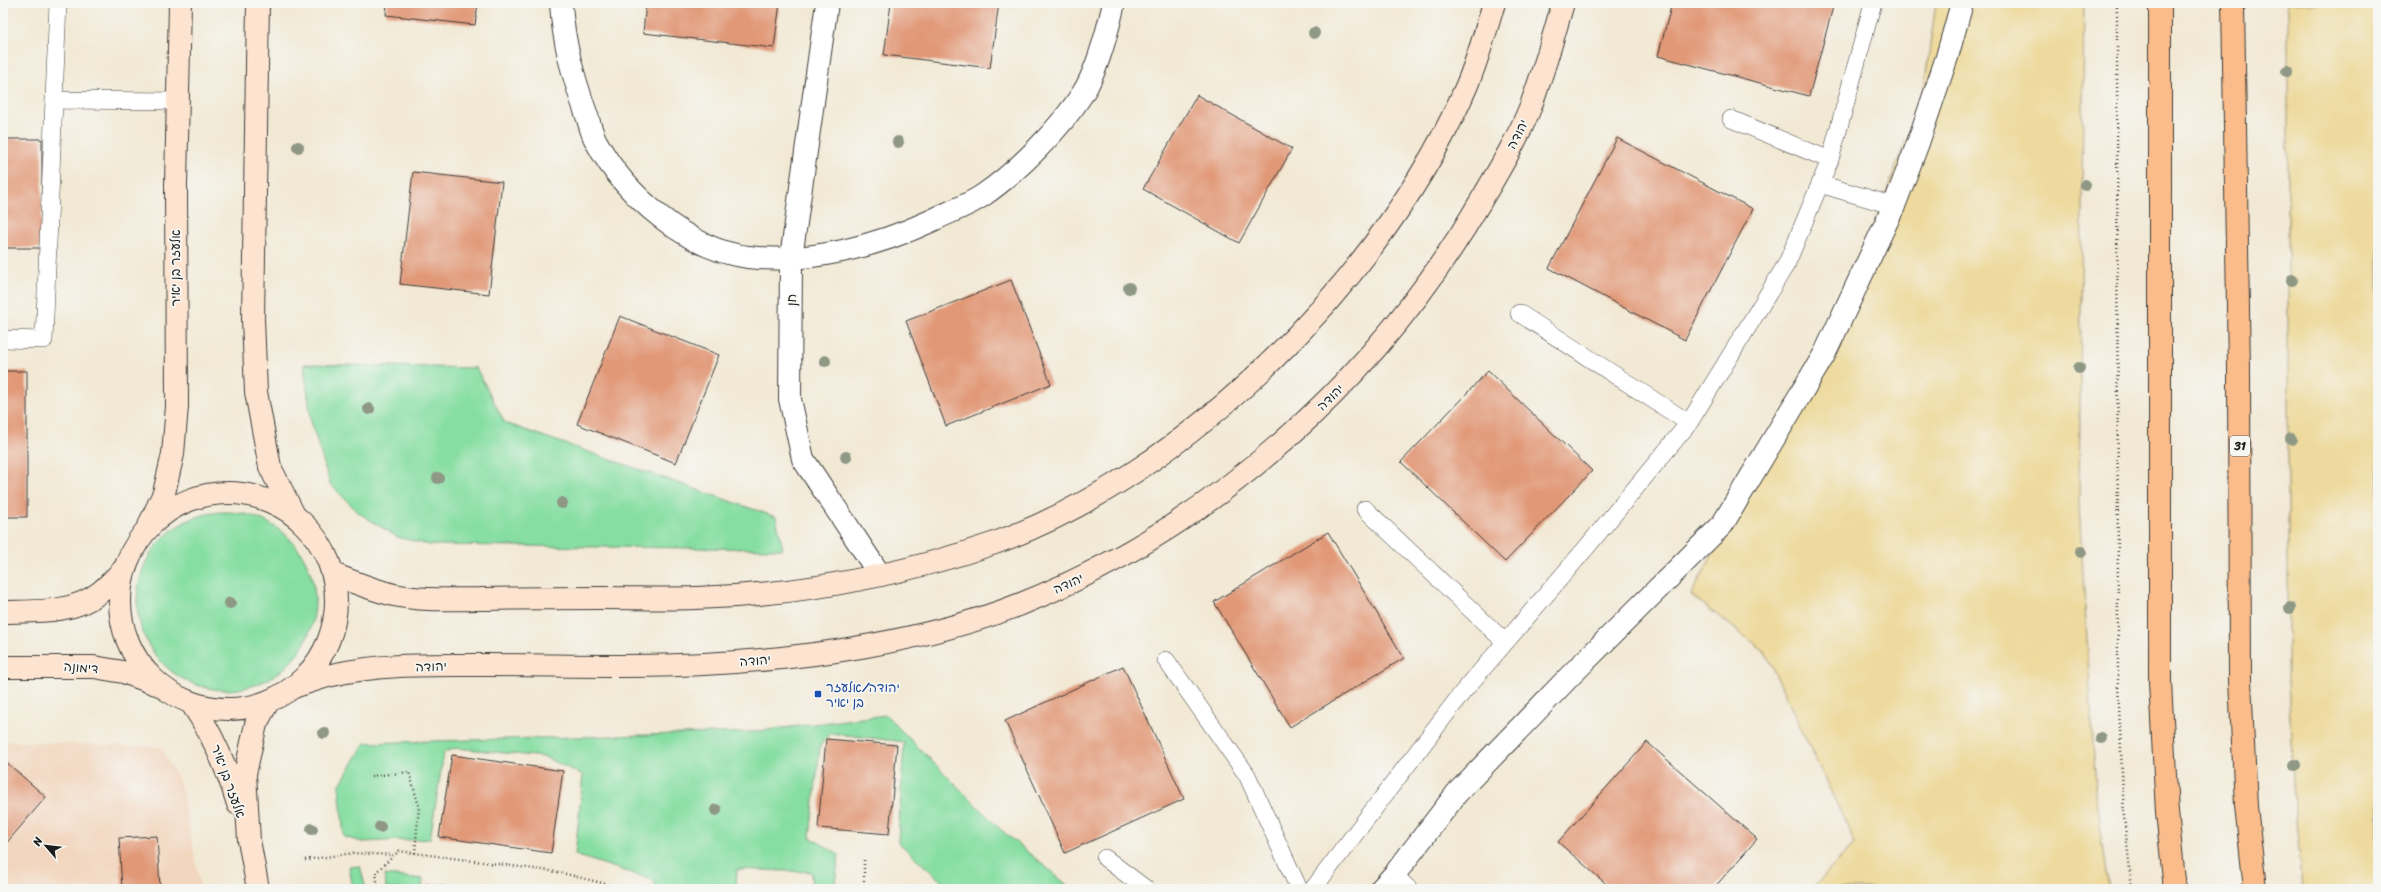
<svg xmlns="http://www.w3.org/2000/svg" width="2381" height="892" font-family="Sriracha,'Playpen Sans Hebrew',sans-serif">
<style>
.built{fill:#f2d5bd}
.green{fill:#86dea2;stroke:#517d5f}
.sand{fill:#eeda9e;stroke:#857b5d}
.building{fill:#e19877}
.lines{fill:none;stroke-linecap:round;stroke-linejoin:round}
.lane-casing{stroke:#3c3b38;stroke-width:18}
.street-casing{stroke:#3c3b38;stroke-width:24}
.secondary-casing{stroke:#3c3b38;stroke-width:24}
.highway-casing{stroke:#3c3b38;stroke-width:24}
.path{stroke:#3c3b38;stroke-width:2.5;stroke-dasharray:1 3;stroke-linecap:butt}
.lane{stroke:#fff;stroke-width:17}
.street{stroke:#fff;stroke-width:22}
.secondary{stroke:#fde4d0;stroke-width:22}
.highway{stroke:#f9bc8a;stroke-width:22}
.tree{fill:#8e9885}
.transit-dot{fill:#1a4fb4;stroke:#f6f6f2;stroke-width:1.5}
.labels{text-anchor:middle;stroke-width:3.5;stroke-linejoin:round;paint-order:stroke}
.shield{fill:#f6f6f2;stroke:#5d5d5c;stroke-width:1}
.shield-label{font-size:12px;font-weight:bold;fill:#1c1c1c}
.street-label{font-size:13px;fill:#1c1c1c;stroke:#f6f6f2}
.transit-label{font-size:13px;fill:#164399;stroke:#f6f6f2;text-anchor:start}
</style>
<rect width="100%" height="100%" fill="#f6f6f2"/>
<filter id="ink" filterUnits="userSpaceOnUse"><feTurbulence type="fractalNoise" baseFrequency=".025" numOctaves="2"/><feDisplacementMap in="SourceGraphic" scale="8" xChannelSelector="R" yChannelSelector="G"/><feConvolveMatrix kernelMatrix="1 2 1 2 8 2 1 2 1" color-interpolation-filters="sRGB"/></filter>
<filter id="wash" filterUnits="userSpaceOnUse"><feTurbulence type="fractalNoise" baseFrequency=".012" numOctaves="4" result="noise"/><feDisplacementMap in="SourceGraphic" scale="16" xChannelSelector="R" yChannelSelector="G"/><feGaussianBlur stdDeviation="0.9" result="paint"/><feColorMatrix in="noise" values="0 0 0 0 0 0 0 0 0 0 0 0 0 0 0 0 0 1.4 0 .05"/><feComposite in="paint" operator="in"/></filter>
<g filter="url(#wash)">
<rect width="100%" height="100%" fill="#f2e9d5"/>
<path class="built" d="M3,741L161,747L180,783L201,889H3Z"/>
<path class="green" d="M304,364L476,368L505,423L776,517L783,549L429,545L397,537L359,513L330,484L311,421Z
M137 601a89 89 0 1 1 178 0a89 89 0 1 1-178 0Z
M886,715L999,828L1072,889H950L898,842L904,742L830,733L820,746L810,837L839,855L834,889H811L812,872L737,869L736,889H657L653,880L575,855L583,775L544,757L457,748L444,752L430,839L362,842L344,837L339,786L365,743L751,732Z
M360,866L366,889H353L349,867Z
M385,875L423,879L422,889H386Z"/>
<path class="sand" d="M1936,3H2084L2079,506L2097,807L2108,889H1812L1855,843L1765,652L1691,595L1841,313L1923,95Z
M2288,3H2378V889H2303L2294,802L2288,679Z"/>
<g id="blocks">
<path class="building" d="M387,3H478L475,25L386,15Z
M646,3H780L774,48L643,33Z
M891,3H999L990,68L884,55Z
M1672,3H1834L1809,96L1658,56Z
M1197,95L1292,149L1239,243L1143,189Z
M1617,138L1753,209L1685,340L1549,268Z
M3,139H42V248H3Z
M413,172L502,182L489,294L400,284Z
M1011,280L1051,384L946,426L906,321Z
M620,316L719,355L676,463L577,424Z
M3,371H27V517H3Z
M1488,371L1592,471L1505,562L1401,462Z
M1328,532L1404,658L1290,727L1214,602Z
M1123,666L1184,799L1065,853L1005,721Z
M826,739L897,745L889,834L818,828Z
M1647,742L1757,839L1713,889H1612L1558,842Z
M452,755L563,771L551,853L439,837Z
M6,762L46,797L3,847V765Z
M157,836L160,889H122L119,838Z
M427,884L457,888V889H427Z"/>
</g>
</g>
<g filter="url(#ink)">
<use href="#blocks" fill-opacity="0" stroke="#3c3b38" stroke-width="1"/>
<g class="lines">
<g class="lane-casing">
<path id="lane" d="M54,100L178,101
M1731,119L1830,160
M1820,184L1894,206
M3,339L44,340L58,3
M1689,423L1787,263L1830,160L1873,3
M1365,509L1505,642
M1166,660L1247,775L1299,889
M1105,858L1146,889
M1394,875L1409,889
M1313,889L1462,693L1586,548L1689,423L1519,313"/>
</g>
<g class="street-casing">
<path id="street" d="M561,3C563,42 574,79 587,116C590,125 592,135 597,143C625,195 688,250 748,257C810,264 877,246 933,220C949,212 967,206 982,196C1017,172 1060,129 1083,93C1097,71 1108,29 1114,3
M827,3L791,258L790,399L803,459L880,575
M1381,889L1394,875L1457,793L1570,676L1722,525L1824,355L1894,206L1918,143L1947,57L1962,3"/>
</g>
<g class="secondary-casing">
<path id="secondary" d="M258,3L253,319L256,392L270,467L294,515
M120 601a108 108 0 1 1 216 0a108 108 0 1 1-216 0Z
M150,523L164,493L173,454L177,406L176,184L180,3
M333,574C353,582 373,590 394,595C423,601 452,599 480,599C521,598 562,598 603,598C634,598 665,599 696,598C796,595 898,576 992,544C1188,475 1387,274 1467,85C1478,59 1486,30 1494,3
M3,612C35,611 72,614 99,593C108,586 116,577 124,569
M3,667H94L123,672L156,684
M294,687C306,683 319,678 332,675C382,663 437,665 489,665C560,665 632,668 703,664C805,659 925,642 1021,604C1213,527 1378,379 1482,199C1499,170 1517,140 1530,108C1543,74 1553,38 1563,3
M192,704C214,736 227,768 238,804
M258,889L249,840L245,774L256,724L268,702"/>
</g>
<g class="highway-casing">
<path id="highway" d="M2160,3V682L2167,812L2175,889
M2233,3L2239,369L2240,680L2246,806L2255,889"/>
</g>
<path class="path" d="M2117,3L2118,684L2124,816L2132,889
M371,776L409,772L419,806L415,853
M305,860L353,853L393,855
M864,860V889
M378,889L376,872L399,851L558,872L626,889"/>
<use href="#lane" class="lane"/>
<use href="#street" class="street"/>
<use href="#secondary" class="secondary"/>
<use href="#highway" class="highway"/>
</g>
<g class="tree">
<circle cx="1314" cy="33" r="6"/>
<circle cx="2287" cy="71" r="6"/>
<circle cx="898" cy="142" r="6"/>
<circle cx="298" cy="147" r="6"/>
<circle cx="2085" cy="185" r="6"/>
<circle cx="2292" cy="280" r="6"/>
<circle cx="1129" cy="288" r="6"/>
<circle cx="825" cy="361" r="6"/>
<circle cx="2079" cy="368" r="6"/>
<circle cx="369" cy="409" r="6"/>
<circle cx="2291" cy="439" r="6"/>
<circle cx="846" cy="457" r="6"/>
<circle cx="438" cy="478" r="6"/>
<circle cx="562" cy="503" r="6"/>
<circle cx="2081" cy="552" r="6"/>
<circle cx="230" cy="603" r="6"/>
<circle cx="2290" cy="608" r="6"/>
<circle cx="324" cy="733" r="6"/>
<circle cx="2101" cy="738" r="6"/>
<circle cx="2295" cy="765" r="6"/>
<circle cx="716" cy="810" r="6"/>
<circle cx="380" cy="827" r="6"/>
<circle cx="312" cy="829" r="6"/>
</g>
</g>
<rect class="transit-dot" x="814" y="690" width="8" height="8" rx="2"/>
<g class="labels">
<rect class="shield" x="2230" y="436" width="20" height="20" rx="3"/>
<g class="shield-label">
<text x="2240" y="450">31</text>
</g>
<g class="street-label">
<text transform="translate(1517 134) rotate(-63)" y="5">יהודה</text>
<text transform="translate(175 268) rotate(-90)" y="5">אלעזר בן יאיר</text>
<text transform="translate(791 300) rotate(-89)" y="5">חן</text>
<text transform="translate(1330 397) rotate(-44)" y="5">יהודה</text>
<text transform="translate(1068 583) rotate(-24)" y="5">יהודה</text>
<text transform="translate(755 660) rotate(-5)" y="5">יהודה</text>
<text transform="translate(431 666) rotate(-2)" y="5">יהודה</text>
<text transform="translate(81 667) rotate(4)" y="5">דימונה</text>
<text transform="translate(229 781) rotate(70)" y="5">אלעזר בן יאיר</text>
</g>
<g class="transit-label">
<text x="826" y="692">יהודה/אלעזר<tspan x="826" dy="15">בן יאיר</tspan></text>
</g>
</g>
<rect width="2381" height="892" fill="none" stroke="#f6f6f2" stroke-width="16"/>
<g transform="translate(46 846) rotate(298)" stroke="#f6f6f2" stroke-width="3" paint-order="stroke">
<path d="M0-3L7 15L0 10L-7 15Z" fill="#1c1c1c"/>
<text y="-6" font-size="11" font-weight="bold" text-anchor="middle" fill="#1c1c1c">N</text>
</g>
</svg>
